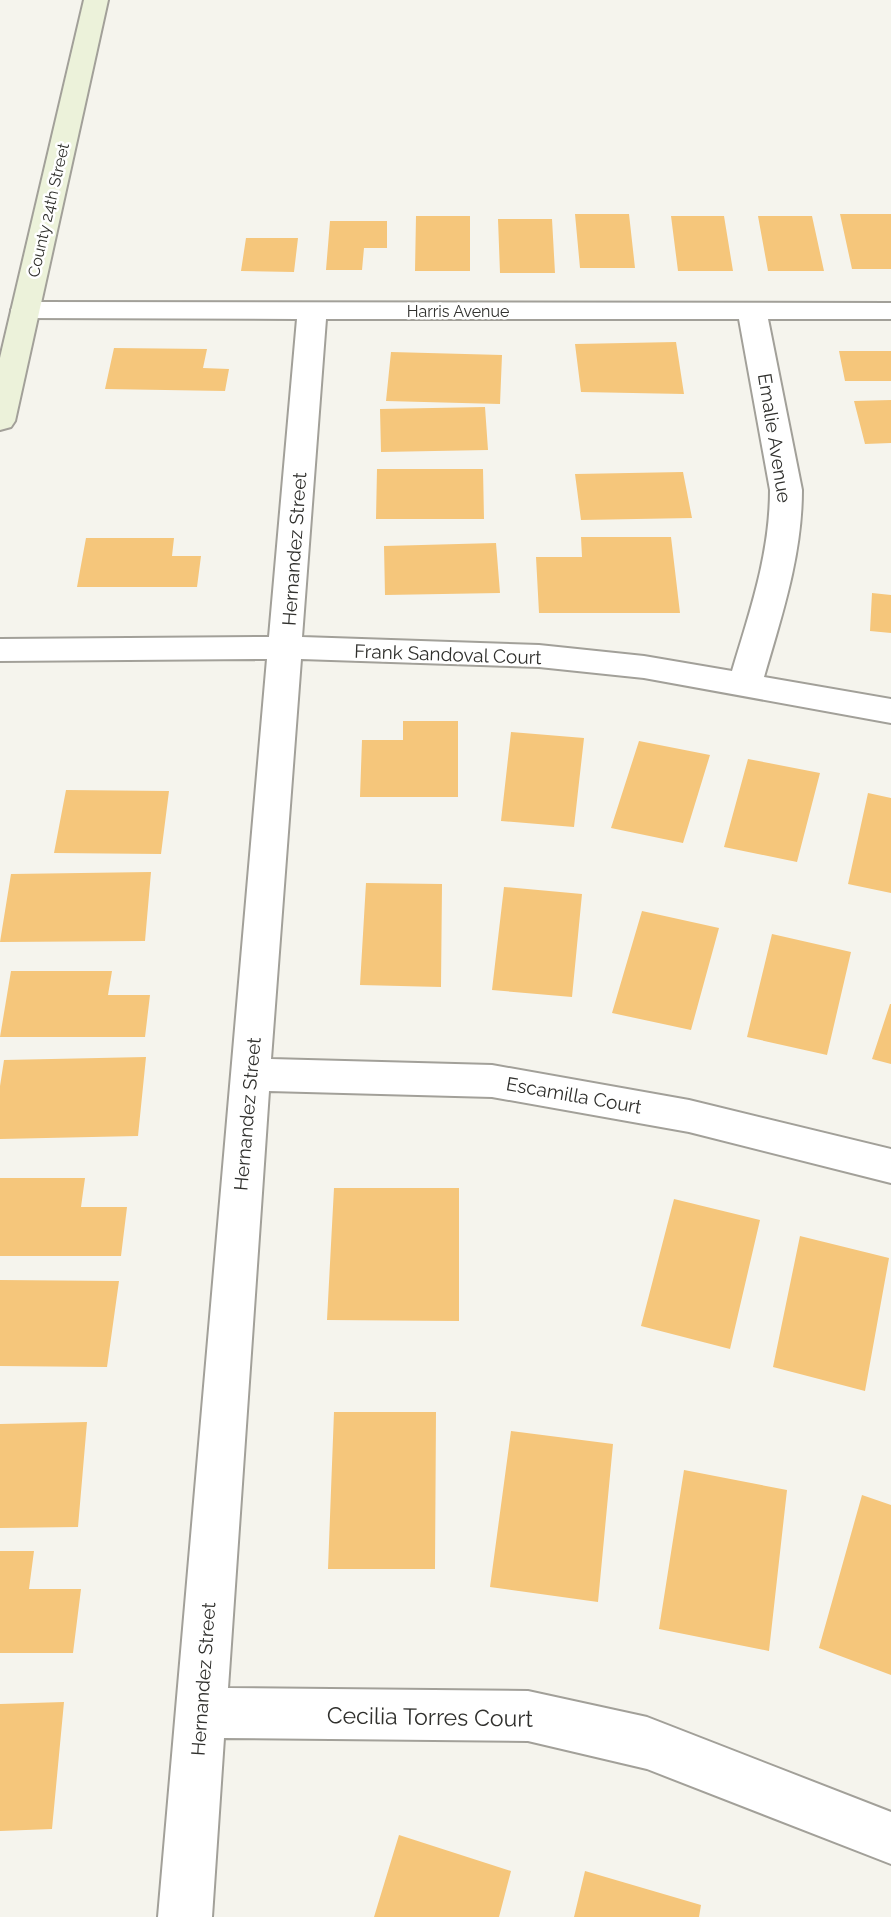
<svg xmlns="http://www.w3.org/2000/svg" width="891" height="1917" font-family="Raleway,sans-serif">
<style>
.building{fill:#f5c67b}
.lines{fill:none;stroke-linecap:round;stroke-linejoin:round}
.minor-casing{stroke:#a2a099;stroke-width:4}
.secondary-casing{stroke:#a2a099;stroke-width:4}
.minor{fill:#fff;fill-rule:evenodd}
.secondary{fill:#ecf2da;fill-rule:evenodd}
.labels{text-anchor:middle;stroke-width:5;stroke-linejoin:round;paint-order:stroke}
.far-street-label{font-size:16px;fill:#30302d;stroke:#fff}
.street-label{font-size:19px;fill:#30302d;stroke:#fff}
.near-street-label{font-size:23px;fill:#30302d;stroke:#fff}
</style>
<rect width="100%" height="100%" fill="#f5f4ed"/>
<path class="building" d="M575,214H629L635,268H580Z
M840,214H891V269H852Z
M416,216H470V271H415Z
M671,216H724L733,271H678Z
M758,216H812L824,271H768Z
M498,219H552L555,273H500Z
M330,221H387V248H364L362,270H326Z
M246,238H298L294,272L241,271Z
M676,342L684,394L581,392L575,344Z
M114,348L207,349L203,368L229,369L225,391L105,389Z
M839,351H891V381H845Z
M391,352L502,355L500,404L386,401Z
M891,400V443L865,444L854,401Z
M485,407L488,450L381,452L380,409Z
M377,469H483L484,519H376Z
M683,472L692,518L581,520L575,474Z
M581,537H671L680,613H539L536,557H582Z
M86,538H174L172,556H201L197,587H77Z
M496,543L500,593L385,595L384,546Z
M872,593L891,595V633L870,631Z
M403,721H458V797H360L362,740H403Z
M511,732L584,738L574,827L501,821Z
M639,741L710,755L683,843L611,828Z
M748,759L820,773L797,862L724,847Z
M66,790L169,791L161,854L54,853Z
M868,793L891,798V893L848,884Z
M151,872L145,941L0,942L11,874Z
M366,883L442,884L441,987L360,985Z
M504,887L582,894L572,997L492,990Z
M642,911L719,928L691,1030L612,1013Z
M772,934L851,952L827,1055L747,1037Z
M11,971H112L108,995H150L145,1037H0Z
M890,1004H891V1064L872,1059Z
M146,1057L138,1136L0,1139V1086L4,1060Z
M0,1178H85L81,1207H127L121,1256H0Z
M334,1188H459V1321L327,1320Z
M674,1199L760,1220L730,1349L641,1326Z
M800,1236L889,1258L865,1391L773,1367Z
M0,1280L119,1281L107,1367L0,1366Z
M334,1412H436L435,1569H328Z
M87,1422L78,1527L0,1528V1424Z
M511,1431L613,1444L598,1602L490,1587Z
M684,1470L787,1490L769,1651L659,1629Z
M862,1495L891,1505V1675L819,1648Z
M0,1551H34L29,1589H81L73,1653H0Z
M64,1702L52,1829L0,1831V1704Z
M399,1835L511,1871L499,1917H374Z
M585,1871L701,1905L699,1917H574Z"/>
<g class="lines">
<g class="minor-casing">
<path id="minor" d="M25,302L891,303V319H768L802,490C802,555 782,615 764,677L891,699V723L644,678L539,667L301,659L271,1059L492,1065L689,1100L891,1149V1183L689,1132L492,1097L269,1091L228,1688L528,1691L647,1717L891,1812V1864L647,1769L528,1741L224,1738L212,1917H158L267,659L0,661V639L269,637L297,319L25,318L15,316L11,310L15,304ZM326,319H739L770,490C770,554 750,611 732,671L644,656L539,645L302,637Z"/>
</g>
<g class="secondary-casing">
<path id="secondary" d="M84,0H108L15,421L11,427L0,430V358Z"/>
</g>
<use href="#minor" class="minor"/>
<use href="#secondary" class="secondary"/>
</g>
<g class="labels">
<g class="far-street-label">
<text transform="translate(48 210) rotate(-77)" y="6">County 24th Street</text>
<text x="458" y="317">Harris Avenue</text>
</g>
<g class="street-label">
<text transform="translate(775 438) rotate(81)" y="7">Emalie Avenue</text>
<text transform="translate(294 549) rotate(-86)" y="7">Hernandez Street</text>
<text transform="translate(448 654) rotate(2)" y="7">Frank Sandoval Court</text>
<text transform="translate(574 1095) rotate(10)" y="7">Escamilla Court</text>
<text transform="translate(247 1114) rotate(-85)" y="7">Hernandez Street</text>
<text transform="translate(203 1679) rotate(-86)" y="7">Hernandez Street</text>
</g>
<g class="near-street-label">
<text transform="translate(430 1717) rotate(1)" y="8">Cecilia Torres Court</text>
</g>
</g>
</svg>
